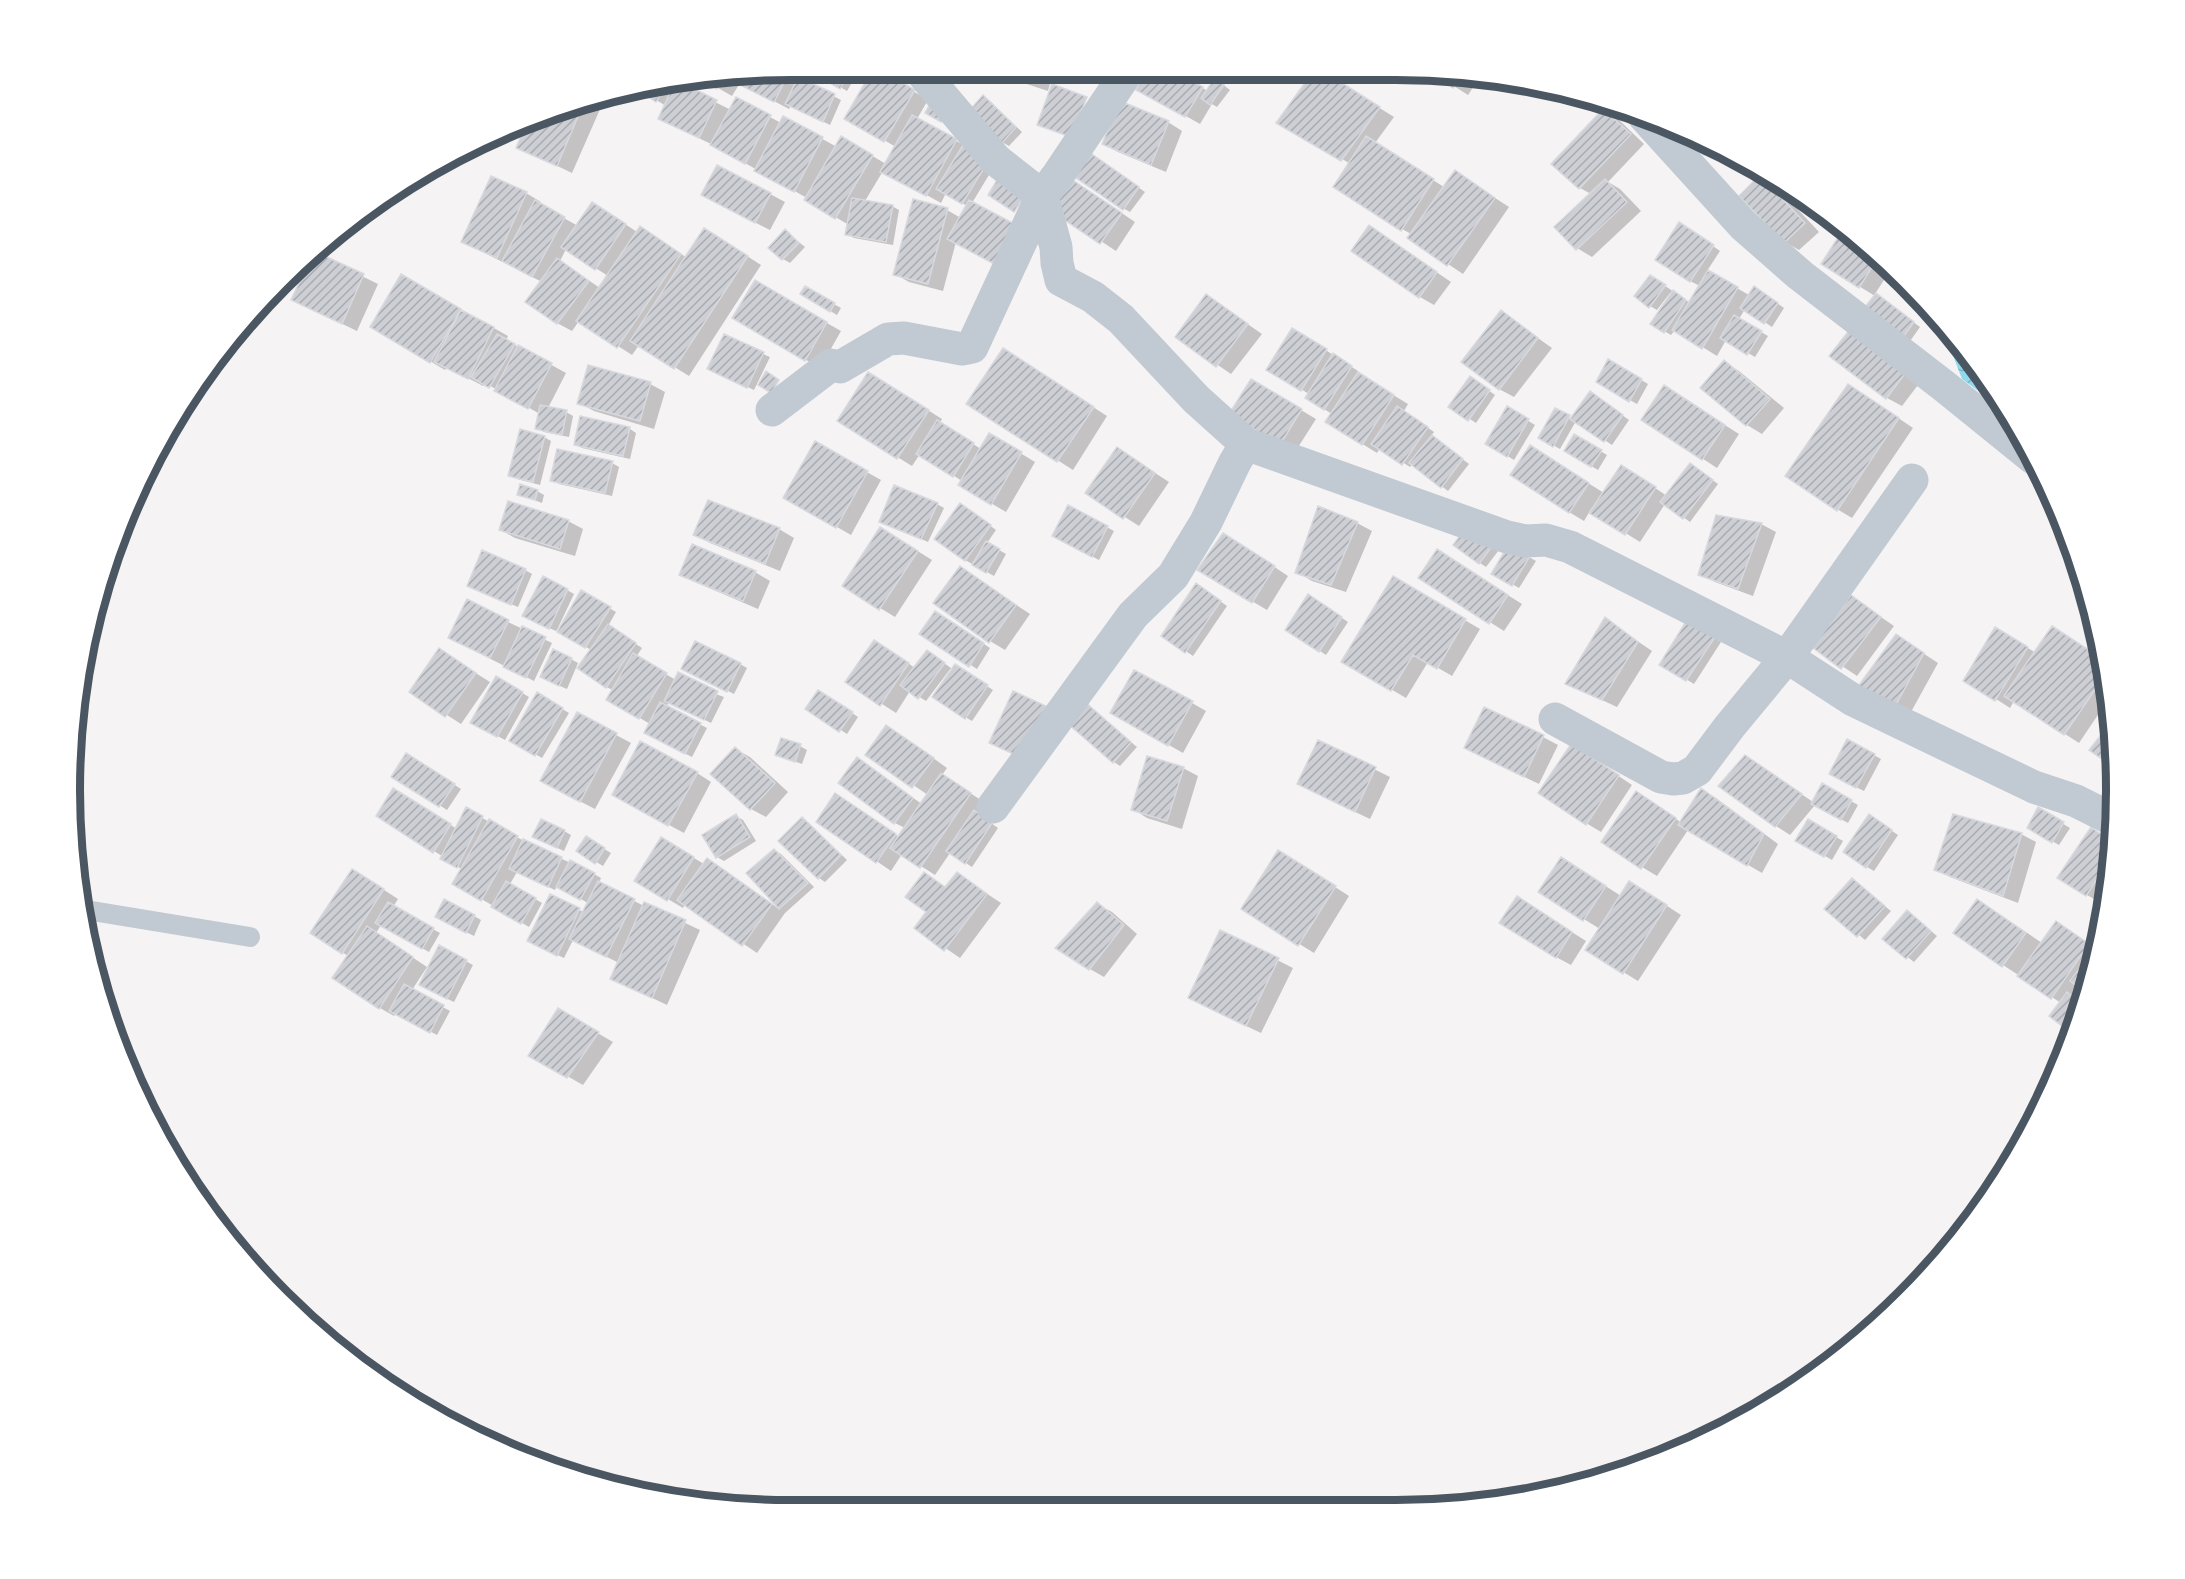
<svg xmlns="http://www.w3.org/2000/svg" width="2185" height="1579" font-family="'Varela Round',sans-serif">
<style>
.water{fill:url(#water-waves)}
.shadow{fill:#0003;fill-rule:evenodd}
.building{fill:url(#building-hatch);stroke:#d7d9de;stroke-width:1.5}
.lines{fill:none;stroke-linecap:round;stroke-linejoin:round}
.service{stroke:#c1cad2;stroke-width:20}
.minor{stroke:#c1cad2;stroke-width:33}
.rim{fill:none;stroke:#4a5661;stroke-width:8}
</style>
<defs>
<pattern id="water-waves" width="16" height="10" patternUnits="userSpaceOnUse" patternTransform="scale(1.5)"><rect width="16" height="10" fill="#90daee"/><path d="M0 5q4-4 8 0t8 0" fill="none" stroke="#78b4c4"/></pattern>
<pattern id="building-hatch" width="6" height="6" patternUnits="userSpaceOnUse" patternTransform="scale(1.5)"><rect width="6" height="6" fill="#cdcfd5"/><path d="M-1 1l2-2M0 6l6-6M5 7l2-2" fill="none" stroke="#a8abb0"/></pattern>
</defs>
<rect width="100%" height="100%" fill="#f5f3f3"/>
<path class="water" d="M1919,296L1937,315L2007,412L1962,379L1947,340L1928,316Z"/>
<path class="shadow" d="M790,69H860L847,91L809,69L804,81L841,100L830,125L791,106L789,109L740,83L732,96L704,80Z
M876,69L928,100L917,119L971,149L995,165L972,203L956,242L943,291L909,282L895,274L947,210L961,218L967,206L946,193L941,203L883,171L865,201L892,206L899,210L893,245L854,238L847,234L849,225L806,200L807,198L713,145L660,119L666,106L640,90L679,84L731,110L770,117L781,123L784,118L837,147L842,138L886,164L896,147L846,118Z
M958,69H992L987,81Z
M992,69H1054L1048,91L1008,78Z
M1168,69L1208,91L1222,84L1230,90L1217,107L1212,104L1200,124L1138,89Z
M1185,69H1205L1200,78Z
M1222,69H1236L1231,75Z
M1298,69H1324L1322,72L1394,117L1375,143L1444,187L1455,172L1509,207L1463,274L1409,238L1411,234L1402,229L1349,163L1278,122L1311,77Z
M1433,73L1480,77L1468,95Z
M983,97L990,101L1022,132L1009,146L1002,142Z
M587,99L601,107L572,173L518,147L529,121Z
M1603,111L1618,119L1644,144L1608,182L1620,189L1641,211L1592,257L1577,248L1591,194L1580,188L1553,164Z
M1660,120L1671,124L1720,148L1712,158Z
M1168,122L1182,131L1166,172L1118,152L1104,144Z
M1096,158L1145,192L1130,212L1123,208Z
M1761,177L1775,185L1819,232L1799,250L1785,242Z
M1083,187L1135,222L1116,251L1049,207Z
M526,193L541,202L539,204L578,226L607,212L637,232L655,236L687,258L719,238L761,265L689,376L639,345L632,355L579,321L572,331L557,323L542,282L463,242ZM566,249L608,276L600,288L560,261Z
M770,194L785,202L770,230L717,203Z
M1370,227L1451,282L1434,305L1420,297Z
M1687,228L1720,251L1707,271L1749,295L1761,292L1784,308L1772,327L1745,309L1739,319L1768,336L1755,357L1726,340L1717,356L1675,330L1671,335L1664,331L1672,295L1670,293L1657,310L1650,306L1658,281L1690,303L1700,286L1690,281Z
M1845,229L1870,248L1891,269L1875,294L1920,327L1908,344L1875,296L1823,264Z
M785,231L805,247L790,263L783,259Z
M317,254L378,284L357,331L293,300L312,258Z
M402,276L508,336L506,340L566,373L548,408L566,412L573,416L569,437L544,432L537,428L540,414L485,383L483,386L447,367L445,370L372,327Z
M755,282L841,331L820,368L734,318Z
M805,288L841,308L837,315L802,294Z
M1207,296L1262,334L1231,374L1177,337Z
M1501,312L1552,348L1514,397L1499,389Z
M1851,330L1921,381L1902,406L1887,398L1831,355Z
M1307,338L1358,371L1357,373L1408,404L1404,411L1434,432L1431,436L1469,464L1448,491L1412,464L1410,467L1380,448L1377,453L1327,422L1332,414L1324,409L1309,394L1268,369Z
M763,354L770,357L754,390L716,372Z
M1018,359L1107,416L1073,470L968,403Z
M1609,361L1648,384L1637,404L1598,382Z
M1724,362L1739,371L1784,408L1762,434L1747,425L1702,388Z
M883,382L942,419L940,423L981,449L990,435L1035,462L1006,512L960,485L962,481L920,454L912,466L839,421Z
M1477,382L1495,395L1476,423L1450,406Z
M650,384L665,392L654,429L594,411L579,403Z
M1266,389L1316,419L1295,452L1281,444Z
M1863,394L1913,428L1852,518L1837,509Z
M1679,396L1739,434L1717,468L1643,420Z
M1597,397L1629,420L1612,445L1576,421L1560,449L1540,438L1555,410L1572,419Z
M1507,408L1535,425L1514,460L1487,443Z
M630,429L636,433L630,459L582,448L575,444Z
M1575,436L1607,455L1598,470L1566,451Z
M544,437L551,441L540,485L517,479L510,475Z
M815,443L881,480L851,535L785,497Z
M1118,449L1169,482L1139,526L1087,493Z
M1545,456L1604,493L1636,475L1667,496L1697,469L1718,484L1690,522L1665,504L1640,542L1590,511L1584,521L1569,512Z
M612,463L619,467L612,496L559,484L552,480Z
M537,491L544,495L542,503L518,494Z
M937,504L944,508L928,542L888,525Z
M1069,507L1114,531L1099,560L1054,536Z
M968,509L996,530L987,543L1006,554L994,576L965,560Z
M568,521L583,529L575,556L515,538L501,530Z
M1357,523L1372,531L1346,592L1312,581L1297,572Z
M1761,524L1776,532L1753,596L1715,582L1700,574Z
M1468,527L1499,550L1486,567L1480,563Z
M779,529L794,538L780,571L710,543L695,535Z
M895,537L932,560L895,617L844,586Z
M1238,543L1288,576L1267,610L1199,570Z
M693,546L755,572L770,581L758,609L695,582L681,574Z
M1509,546L1536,561L1519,588L1493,573Z
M1452,560L1522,604L1504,631L1420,578Z
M960,568L1030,614L1005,650L990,641Z
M525,570L532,574L518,607L476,589Z
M1393,578L1480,629L1452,676L1428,662L1406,698L1343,661Z
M1203,589L1227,606L1193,656L1163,636Z
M567,590L574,594L557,630L559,631L582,592L616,612L608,626L642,648L636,657L676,680L724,697L711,723L669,702L666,707L707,728L692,757L652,737L650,724L608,699L613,690L606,687L591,650L557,630L556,631L531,620Z
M1852,597L1894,626L1857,676L1814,647Z
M1315,600L1348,622L1326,655L1320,651Z
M942,616L990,648L977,669L921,633Z
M1605,619L1652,651L1617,707L1567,684Z
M508,622L552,643L534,681L449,638Z
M1688,622L1721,642L1694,684L1661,664Z
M1897,636L1938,663L1906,721L1856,692Z
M2067,636L2101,659L2110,697L2079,743L2014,701L2010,708L1996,699L2010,637L2036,653Z
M439,650L490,682L461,724L411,692Z
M889,650L915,668L934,656L951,668L926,701L910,691L896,713L848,682Z
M571,659L578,663L567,689L548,681Z
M740,664L747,668L734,694L690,672Z
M962,670L993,690L972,721L965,717Z
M497,678L529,697L505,740L472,722Z
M537,694L569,713L542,758L511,740Z
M826,695L858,717L847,734L807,708Z
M1192,703L1206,711L1183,753L1112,713Z
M1085,704L1137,747L1120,766L1114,762Z
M577,714L631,743L595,809L556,789Z
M901,735L947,768L942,775L984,802L977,813L998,828L972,867L950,853L935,875L902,854L891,871L818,821L850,803L899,837L905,828L895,823L857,759L922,804L928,795L867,754Z
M1543,737L1558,745L1539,784L1480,755Z
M1848,741L1881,759L1864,791L1838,778Z
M1319,742L1390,777L1370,819L1313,792Z
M800,746L807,750L802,764L777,755Z
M735,749L750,757L788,792L766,817L751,809L712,774Z
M1586,754L1632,785L1601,832L1586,823Z
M407,755L461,789L447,810L394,776Z
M1760,766L1813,802L1822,785L1858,805L1848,823L1815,805L1790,835L1776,826Z
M1183,768L1198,776L1182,829L1147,818L1133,809Z
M697,773L711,782L684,833L628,803Z
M1701,790L1716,798L1778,844L1762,873L1688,830L1657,876L1642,867L1651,802L1682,823Z
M408,798L457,829L466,809L524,841L594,874L601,878L599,883L644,906L645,904L700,930L667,1005L612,979L619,963L573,940L564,958L536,945L579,910L584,912L588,903L557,886L555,890L517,872L510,884L542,903L529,927L454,883L462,869L441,858L442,856L378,816Z
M2039,809L2070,828L2059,845L2029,828Z
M736,816L743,820L756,841L724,861L717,857Z
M802,819L809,823L847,860L825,882L819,878Z
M1876,820L1898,835L1874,871L1867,867Z
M1808,821L1843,841L1832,860L1797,840Z
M2091,829L2113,843L2104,899L2101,903L2087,895Z
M564,831L571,835L564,851L540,840Z
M2021,834L2036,842L2018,903L1950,877L1935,869Z
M586,838L611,853L603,866L578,851Z
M662,839L704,864L722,868L779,909L774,850L781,854L814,887L785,913L757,953L685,904L683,908L636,880Z
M1293,860L1349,896L1314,953L1243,909Z
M1576,867L1621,896L1644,891L1681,915L1638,981L1587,950L1600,929L1540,892Z
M924,874L946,888L957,874L1001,903L960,958L916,928L928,912Z
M367,879L398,899L393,907L440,933L429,952L381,925L376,933L427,967L412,990L450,1011L437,1035L396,1013L394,1016L380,1008L349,956L343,953Z
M1852,880L1891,911L1865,940L1827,908Z
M1097,904L1112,912L1137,934L1104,977L1090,969Z
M1532,907L1586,941L1571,965L1556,957Z
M1992,909L2042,943L2070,931L2096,949L2091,976L2086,992L2080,987L2073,997L2081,1003L2071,1031L2051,1016L2061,1003L2003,965Z
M1908,912L1937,936L1914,962L1884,939Z
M474,916L481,920L474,936L444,921Z
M1221,932L1293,968L1261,1033L1204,1006Z
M439,947L473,965L454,1002L427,989Z
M558,1010L613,1042L583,1085L530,1055Z"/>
<path class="building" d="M791,69L774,102L738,84L743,75Z
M806,69H851L840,89Z
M873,69H879L915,90L884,142L844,119Z
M993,69H1037L1033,83L992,71Z
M1148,69H1171L1203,87L1185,117L1136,90Z
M1315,69H1320L1380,107L1341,161L1276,123Z
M1430,72L1462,76L1453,88Z
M798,77L835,94L823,122L785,104Z
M724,78L717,89L702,81Z
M1215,78L1224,85L1210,105L1201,98Z
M682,83L717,100L699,138L658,119L674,84Z
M1052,84L1087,97L1071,137L1037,125Z
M667,85L656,102L638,90L639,89Z
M983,95L1016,127L1001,144L968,112Z
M736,97L771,115L745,164L710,145Z
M585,100L557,166L516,148L527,122Z
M1120,101L1169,121L1151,165L1102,144Z
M931,102L948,112L941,122L925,113Z
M1603,109L1631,134L1579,189L1551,164Z
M912,115L957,139L926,196L880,172Z
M783,116L823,137L794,192L754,171Z
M1657,120L1671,124L1713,145L1704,155Z
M841,136L873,155L835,219L804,200Z
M1366,136L1434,179L1401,231L1333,187Z
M963,145L989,160L962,204L936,189Z
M1089,152L1139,187L1123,210L1072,175Z
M717,165L771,193L755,223L701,195Z
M1757,166L1815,208L1814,210Z
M1455,170L1495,198L1447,266L1407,238Z
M1000,175L1028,191L1014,212L988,195Z
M1760,175L1805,223L1784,243L1739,196Z
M491,176L527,192L497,258L461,242Z
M1068,177L1122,213L1100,244L1047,208Z
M1605,179L1627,202L1576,250L1554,227Z
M852,198L893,205L886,242L845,235Z
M913,199L948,208L928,284L893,275Z
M535,200L565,217L532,277L502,261Z
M969,200L1022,228L1000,267L947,239Z
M592,202L626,224L595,270L561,247Z
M1679,222L1714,245L1690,282L1655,260Z
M1369,225L1437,272L1419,298L1351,251Z
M640,226L681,254L617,348L576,321Z
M704,228L748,256L674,369L630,341Z
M1844,228L1879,256L1859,288L1821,264Z
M785,229L799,243L782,260L768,248Z
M318,253L364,274L342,324L291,300L310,260Z
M557,258L589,281L557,324L525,302Z
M1708,270L1738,287L1702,349L1672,330Z
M401,274L461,309L430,363L370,327Z
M1650,275L1666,285L1649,308L1634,296Z
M755,280L827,322L805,361L732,318Z
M805,286L835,303L830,312L800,294Z
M1754,286L1778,303L1764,324L1740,308Z
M1673,290L1686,300L1664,333L1650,324Z
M1876,293L1914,322L1900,342L1861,312Z
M1206,294L1248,324L1216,367L1175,337Z
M461,310L494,327L468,379L434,362Z
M1501,310L1538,338L1499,390L1461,362Z
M1734,315L1762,331L1747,355L1720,338Z
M1292,328L1327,349L1301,391L1266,370Z
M1851,328L1907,371L1886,399L1829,356Z
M497,334L515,344L489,388L471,377Z
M724,334L764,352L747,388L707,369Z
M518,345L552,363L528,409L494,391Z
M1003,348L1094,407L1057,462L966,404Z
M1333,353L1352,366L1324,410L1305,398Z
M1608,359L1642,379L1629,402L1596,382Z
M1724,360L1770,399L1746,426L1700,388Z
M588,365L651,382L640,421L577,404Z
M766,371L779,380L771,393L758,385Z
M868,372L929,410L897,459L837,421Z
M1358,372L1394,395L1362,445L1325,422Z
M1470,376L1490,390L1468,421L1448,407Z
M1251,379L1302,409L1280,445L1229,414Z
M1848,384L1899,418L1837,511L1785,476Z
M1664,385L1725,425L1702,460L1641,420Z
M1590,391L1623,415L1604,442L1570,419Z
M540,405L567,410L562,435L535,429Z
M1397,406L1428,427L1402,465L1371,444Z
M1507,406L1529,419L1507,457L1485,444Z
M1555,408L1570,415L1553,447L1538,438Z
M580,416L630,427L623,456L574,445Z
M937,420L974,443L953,477L916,454Z
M520,429L545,436L533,482L508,476Z
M989,433L1022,452L991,505L958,485Z
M1574,434L1602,450L1591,467L1564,451Z
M1432,435L1463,459L1441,488L1409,463Z
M815,441L868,471L836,528L783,498Z
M1530,445L1589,483L1569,513L1510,475Z
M1117,447L1155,473L1123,519L1085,493Z
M557,449L613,461L605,493L550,481Z
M1690,463L1713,480L1683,519L1660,502Z
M1621,465L1656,487L1625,535L1589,513Z
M520,484L538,490L535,500L517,495Z
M894,485L938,503L921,539L879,522Z
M708,500L780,528L765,564L693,535Z
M508,501L569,520L560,549L499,530Z
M960,503L991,525L965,561L934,539Z
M1068,505L1108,526L1092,557L1052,536Z
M1318,506L1358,522L1331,585L1295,573Z
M1716,515L1762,523L1738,589L1698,575Z
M1468,525L1493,545L1479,564L1453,545Z
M880,527L918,551L879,610L842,586Z
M1223,533L1275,566L1252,603L1197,570Z
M986,541L1000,549L986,573L972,565Z
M692,544L756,571L743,601L679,575Z
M1509,544L1530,556L1512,586L1491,574Z
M1437,549L1508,595L1489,624L1418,578Z
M482,550L526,569L511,605L467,586Z
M960,566L1016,605L989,643L933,603Z
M543,576L568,589L549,629L522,616Z
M1393,576L1466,619L1437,669L1413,655L1391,691L1341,662Z
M1196,583L1221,601L1185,653L1161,636Z
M581,590L611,607L585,648L557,632Z
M1308,594L1342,617L1319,652L1285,630Z
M1851,595L1881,617L1841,669L1812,647Z
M467,599L509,620L490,658L448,638Z
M935,611L984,643L969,667L919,634Z
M1605,617L1638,642L1602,700L1565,684Z
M1687,620L1715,637L1686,681L1659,665Z
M608,624L636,643L606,688L577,668Z
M522,626L546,637L526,678L503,667Z
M2052,626L2101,658L2105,675L2064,735L2004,696Z
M1995,627L2028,647L1995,701L1963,681Z
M1896,634L1924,653L1891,714L1854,692Z
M874,640L909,663L880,706L845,682Z
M695,641L741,663L727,692L681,669Z
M439,648L476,673L445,717L409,692Z
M553,649L572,658L559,686L540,677Z
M927,650L945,663L918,699L900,685Z
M633,653L667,673L639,719L606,700Z
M955,664L988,685L965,719L932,697Z
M1134,670L1193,701L1168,746L1110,713Z
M678,672L718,691L704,720L664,701Z
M496,676L523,692L497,737L470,723Z
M818,690L853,712L839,732L805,709Z
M1013,691L1046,706L1022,758L989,743Z
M537,692L563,708L535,756L509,741Z
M660,702L701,723L685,754L644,733Z
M1085,702L1131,742L1113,763L1066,722Z
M1484,707L1544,735L1524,777L1464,748Z
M577,712L617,733L580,802L540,781Z
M2111,722L2112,766L2089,750Z
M886,725L934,758L912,788L865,755Z
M781,738L801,744L795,762L775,755Z
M1847,739L1875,754L1856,788L1829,774Z
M1318,740L1376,767L1355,812L1297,784Z
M640,741L698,772L668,826L612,795Z
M1571,744L1619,775L1586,825L1538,793Z
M735,747L775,783L750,810L710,774Z
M406,753L455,784L439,807L391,777Z
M1745,755L1802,794L1775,827L1718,786Z
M1147,756L1184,767L1167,821L1131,810Z
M857,757L913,798L894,824L838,783Z
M941,773L971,793L920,868L890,848Z
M1822,783L1852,800L1841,820L1811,804Z
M393,788L451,824L433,853L376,816Z
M1701,788L1764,834L1747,866L1678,825Z
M1636,791L1676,818L1641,869L1601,842Z
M835,793L896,834L876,863L816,822Z
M466,807L483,816L457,868L440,859Z
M2038,807L2064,822L2052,843L2027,828Z
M974,810L992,823L965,864L946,851Z
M736,814L750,837L716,858L702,835Z
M1869,814L1892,830L1866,868L1843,852Z
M1953,814L2022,833L2003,896L1934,870Z
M802,817L841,855L818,879L778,841Z
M489,819L518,836L481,901L452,884Z
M541,819L565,830L557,848L532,837Z
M1808,819L1837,836L1824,857L1795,841Z
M2091,827L2113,843L2111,858L2086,896L2057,878Z
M586,836L605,848L595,864L576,851Z
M661,837L694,857L667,901L634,881Z
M523,839L562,857L548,887L509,869Z
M774,849L808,883L779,909L746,873Z
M1278,850L1336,886L1298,946L1241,909Z
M1561,857L1606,886L1583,921L1538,892Z
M707,858L772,904L742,946L677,900Z
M570,860L595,873L580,900L556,887Z
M352,869L384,889L342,954L310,933Z
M924,872L945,887L957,872L987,894L944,951L914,928L926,912L905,897Z
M1852,878L1885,906L1857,937L1824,909Z
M506,881L536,898L521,924L491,907Z
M598,881L635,899L606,957L569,939Z
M1629,881L1667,905L1623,974L1585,950Z
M550,894L580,908L557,956L527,941Z
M1517,896L1572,932L1556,958L1499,923Z
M444,899L475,915L466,933L435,917Z
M1977,899L2026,933L2002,967L1953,933Z
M388,902L434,928L422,949L375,923Z
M644,902L686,920L652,998L610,979Z
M1097,902L1124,925L1089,970L1055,948Z
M1907,910L1931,931L1906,959L1882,939Z
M2056,921L2089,944L2051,999L2017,976Z
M367,926L413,957L379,1009L332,978Z
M1220,930L1279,958L1246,1026L1188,998Z
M439,945L467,960L447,999L419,985Z
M2096,948L2091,976L2085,993L2070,981Z
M404,984L444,1005L430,1033L389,1011Z
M2067,992L2081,1003L2070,1032L2049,1016Z
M558,1008L599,1032L567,1078L528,1056Z"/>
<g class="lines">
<path class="service" d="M80,909L250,937"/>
<path class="minor" d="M919,69L996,160L1042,196L1058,175L1129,69
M1644,116L1743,225L1800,275L1944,386L2033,458
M772,410L831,365L840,367L888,339L904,338L962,349L972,347L1042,196
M1246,444L1507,537L1526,541L1546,540L1570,547L1787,657L1912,480
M1555,719L1661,777L1673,779L1683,778L1697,770L1730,726L1787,657L1853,700L2034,787L2076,801L2114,820
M993,807L1133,615L1173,576L1206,522L1235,462L1246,444L1196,399L1121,319L1093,297L1061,280L1057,263L1056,247L1042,196"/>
</g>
<path d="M0 0H2185V1579H0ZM790 80H1396A710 710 0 0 1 2106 790V790A710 710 0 0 1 1396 1500H790A710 710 0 0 1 80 790V790A710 710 0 0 1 790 80Z" fill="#fff" fill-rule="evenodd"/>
<path class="rim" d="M790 80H1396A710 710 0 0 1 2106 790V790A710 710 0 0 1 1396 1500H790A710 710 0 0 1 80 790V790A710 710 0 0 1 790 80Z"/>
</svg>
